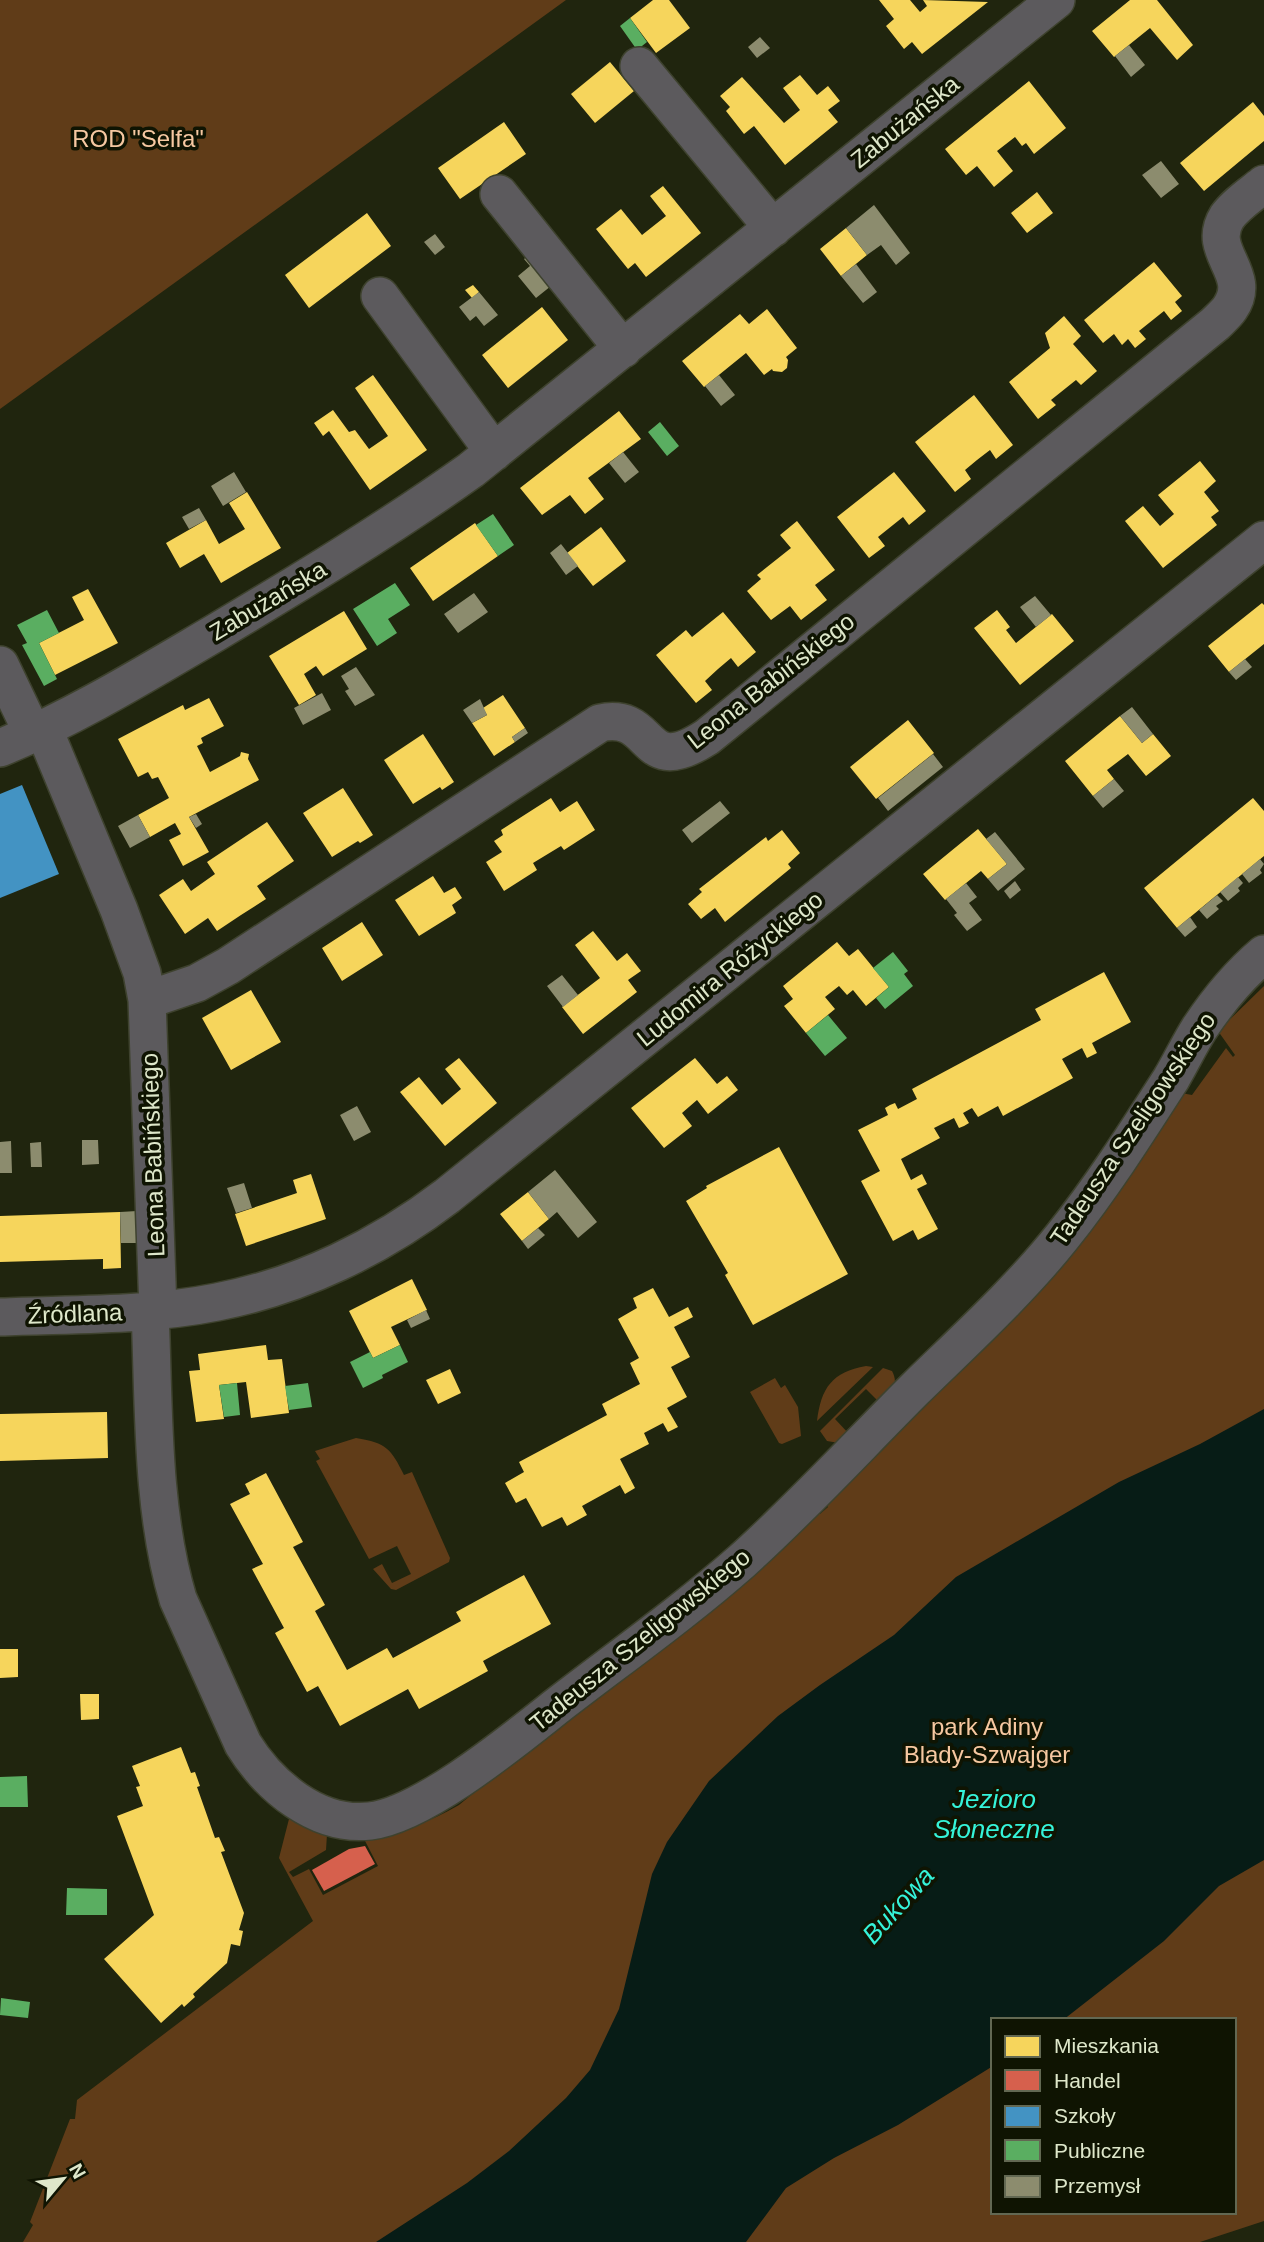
<svg xmlns="http://www.w3.org/2000/svg" width="1264" height="2242" font-family="Helvetica,sans-serif">
<style>
.green{fill:#603c18;fill-rule:evenodd}
.water{fill:#071c16}
.homes{fill:#f6d55c}
.shops{fill:#d6604d}
.schools{fill:#4393c3}
.public{fill:#5aae61}
.industry{fill:#8c8c6e}
.lines{fill:none;stroke-linecap:round;stroke-linejoin:round}
.minor-casing{stroke:#3e422e;stroke-width:40}
.minor{stroke:#5c5a5d;stroke-width:37}
.labels{text-anchor:middle;stroke-width:7;stroke-linejoin:round;paint-order:stroke}
.street-label{font-size:24px;fill:#dee7ca;stroke:#0f1402}
.park-label{font-size:24px;fill:#f6c8a1;stroke:#0f1402}
.water-label{font-size:26px;font-style:italic;fill:#35f3d9;stroke:#0f1402}
</style>
<rect width="100%" height="100%" fill="#20250e"/>
<path class="green" d="M0,0H566L0,409Z
M1264,986V2221L1200,2242H23L33,2225L30,2222L70,2119H75L77,2100L313,1921L279,1858L289,1819L327,1834L326,1850L289,1872L293,1877L309,1869L323,1895L378,1866L363,1837C397,1832 429,1823 459,1805L820,1507V1514L828,1507L826,1502L1181,1093L1192,1095L1226,1048L1233,1057L1235,1055L1218,1031ZM993,2020H1234V2212H993Z
M866,1366L873,1367L817,1421C821,1388 832,1372 866,1366Z
M883,1368L892,1371C900,1386 890,1393 881,1404L866,1389L835,1419L850,1435L839,1443L827,1441L820,1431Z
M775,1378L781,1388L785,1385L798,1407L801,1436L782,1444L779,1443L750,1392Z
M356,1438C387,1443 391,1449 404,1475L412,1472L450,1558L449,1562L396,1590L391,1589L373,1569L382,1564L392,1583L411,1574L397,1546L369,1559L316,1461L320,1459L315,1451Z"/>
<path class="water" d="M1264,1409V1860L1219,1886L1164,1941L1063,2020H993V2066L898,2125L834,2158L786,2188L746,2242H376L467,2183L509,2151L566,2098L590,2070L619,2009L652,1874L667,1842L709,1781L778,1716L820,1685L894,1635L956,1577L1119,1482L1200,1444Z"/>
<path class="homes" d="M653,0H669L690,28L656,53L630,18Z
M879,0H910L920,12L927,6L923,0L988,2L922,54L912,42L904,49L886,26L894,19Z
M1130,0H1157L1193,45L1177,60L1150,28L1114,57L1092,31Z
M610,62L634,91L595,123L571,94Z
M800,75L817,95L828,86L840,101L828,110L838,122L785,165L754,126L744,134L726,111L730,107L720,96L742,77L784,123L800,110L783,88Z
M1029,81L1066,128L1034,154L1026,143L1022,146L1015,137L997,151L1013,171L994,187L977,166L966,175L945,149Z
M1253,102L1264,116V141L1204,191L1180,163Z
M504,122L526,154L460,199L438,168Z
M663,186L701,233L646,277L635,263L628,269L596,229L621,209L642,235L666,216L650,196Z
M1037,192L1053,213L1027,233L1011,213Z
M367,213L391,246L309,308L285,275Z
M846,228L867,255L841,276L820,249Z
M1154,262L1182,296L1175,302L1182,311L1171,320L1164,311L1139,331L1146,339L1135,348L1128,339L1122,345L1114,334L1103,343L1084,320Z
M473,285L479,292L472,298L465,290Z
M542,307L568,340L508,388L482,355Z
M767,309L797,348L786,357L788,360L787,368L782,372L773,371L772,369L764,375L746,353L704,387L682,361L740,314L749,324Z
M1064,316L1081,336L1073,344L1097,371L1081,385L1076,380L1051,400L1056,405L1038,419L1009,382L1050,348L1045,333Z
M373,375L427,450L370,490L329,431L323,436L314,423L333,410L349,432L355,430L369,449L388,436L355,388Z
M974,395L1013,445L996,459L990,450L977,460L965,470L971,479L955,492L915,442Z
M619,411L641,439L588,478L604,499L585,514L570,495L542,515L520,488Z
M1200,461L1216,481L1204,492L1219,511L1211,517L1217,525L1163,568L1125,521L1143,506L1160,526L1174,514L1158,495Z
M894,472L926,511L909,525L903,517L878,537L885,546L869,558L837,517Z
M247,492L281,548L221,583L204,554L180,568L166,543L206,520L219,544L245,529L229,503Z
M797,521L835,570L815,585L827,600L801,620L790,606L771,620L747,591L761,579L757,575L791,548L780,535Z
M475,523L498,556L433,601L410,568Z
M601,527L626,561L593,586L567,553Z
M88,589L118,643L55,675L39,643L84,620L72,597Z
M1262,603L1264,605V644L1229,672L1208,646Z
M997,610L1010,627L1006,630L1016,643L1052,614L1074,641L1020,685L974,628Z
M344,611L367,649L323,676L316,666L304,674L316,695L299,705L269,656Z
M723,612L756,652L738,667L731,658L718,669L705,681L712,690L696,703L656,655L686,630L692,637Z
M503,695L525,728L512,737L515,742L494,756L472,723L487,715L483,708Z
M209,698L224,726L201,738L203,743L197,746L210,772L240,756L241,752L249,754L248,759L259,780L189,817L209,852L183,866L169,840L181,834L175,823L150,837L138,815L169,798L158,777L152,779L148,772L138,777L118,739L183,705L185,710Z
M1120,716L1142,743L1153,734L1171,756L1146,776L1128,754L1107,770L1114,779L1093,796L1065,761Z
M908,720L934,753L876,799L850,767Z
M423,734L454,782L442,790L440,787L413,804L384,760Z
M343,788L373,835L360,843L358,841L332,857L303,813Z
M551,798L560,812L577,801L595,830L564,850L561,846L533,863L537,870L504,891L486,862L502,852L494,841L503,835L501,830Z
M1253,798L1264,811V856L1177,928L1144,888Z
M267,822L294,861L257,886L266,899L241,915L217,931L208,918L185,934L159,895L183,879L191,891L215,874L207,862Z
M978,829L1007,864L988,879L981,871L945,900L923,874Z
M782,830L800,853L788,864L791,868L725,922L715,908L701,919L688,904L702,892L699,889L766,837L768,841Z
M433,876L444,893L455,887L462,898L452,905L456,913L419,936L395,900Z
M362,922L383,955L342,981L322,948Z
M593,931L617,961L627,953L641,971L628,980L637,992L583,1034L562,1007L600,978L575,945Z
M837,942L849,956L858,949L889,987L866,1006L853,990L847,995L839,986L825,997L835,1009L806,1033L784,1006L793,999L783,986Z
M1104,972L1131,1022L1092,1043L1097,1053L1087,1058L1082,1048L1062,1059L1073,1078L1003,1116L998,1106L978,1117L972,1108L963,1113L969,1123L964,1126L959,1128L954,1118L934,1128L940,1138L901,1159L911,1180L922,1174L927,1184L917,1189L938,1229L918,1240L913,1230L893,1241L861,1181L880,1171L858,1130L888,1115L885,1108L890,1105L895,1103L898,1109L917,1099L912,1089L1041,1020L1035,1009Z
M251,990L281,1042L231,1070L202,1018Z
M459,1058L497,1103L445,1146L400,1092L419,1077L442,1105L461,1089L445,1069Z
M695,1058L717,1084L727,1076L738,1090L708,1114L697,1100L682,1113L692,1126L664,1148L631,1108Z
M779,1147L848,1274L753,1325L725,1275L728,1273L686,1201L707,1188L706,1186Z
M311,1174L326,1219L246,1246L235,1214L297,1193L293,1180Z
M528,1192L549,1219L522,1241L500,1214Z
M120,1212L121,1268L103,1269V1259L0,1262V1216Z
M412,1279L427,1310L391,1327L400,1345L373,1358L349,1311Z
M653,1288L669,1317L688,1307L693,1317L674,1327L690,1357L671,1367L687,1397L667,1408L678,1427L668,1432L663,1423L644,1433L649,1444L620,1459L635,1488L625,1494L620,1485L582,1506L587,1515L567,1526L562,1517L542,1527L526,1498L516,1503L505,1483L524,1472L519,1462L607,1415L602,1404L640,1384L630,1363L639,1358L618,1319L637,1308L633,1298Z
M266,1345L268,1360L282,1359L289,1413L251,1418L246,1382L219,1385L224,1419L196,1422L189,1371L200,1370L198,1354Z
M450,1369L461,1393L438,1404L426,1380Z
M107,1412L108,1458L0,1461V1414Z
M266,1473L303,1542L293,1547L325,1605L315,1611L347,1670L387,1648L393,1658L461,1621L456,1612L524,1575L551,1624L483,1661L488,1671L419,1709L408,1689L340,1726L318,1686L307,1692L275,1633L284,1628L252,1569L263,1564L230,1504L250,1494L245,1484Z
M0,1649H18V1677L0,1678Z
M80,1694H99V1719L81,1720Z
M181,1747L191,1773L195,1772L200,1786L197,1787L215,1838L219,1837L225,1851L221,1852L244,1913L239,1930L243,1931L240,1946L231,1944L227,1963L193,1994L195,1997L184,2007L182,2004L161,2023L104,1959L154,1915L117,1816L143,1806L136,1787L140,1786L132,1766Z"/>
<path class="shops" d="M365,1846L375,1864L324,1891L312,1870L349,1849Z"/>
<path class="schools" d="M22,785L59,874L0,898V794Z"/>
<path class="public" d="M630,18L647,42L637,50L620,26Z
M660,422L679,446L667,456L648,432Z
M493,514L514,545L498,556L476,525Z
M395,583L410,605L388,619L397,633L377,646L353,609Z
M47,610L59,633L39,643L57,679L44,686L22,645L27,643L17,625Z
M893,952L908,971L904,974L913,986L885,1009L876,998L889,987L873,968Z
M828,1015L847,1038L825,1056L806,1033Z
M400,1345L408,1362L382,1375L383,1378L363,1388L350,1362L370,1352L373,1358Z
M237,1383L240,1415L224,1417L219,1385Z
M308,1383L312,1407L289,1410L285,1386Z
M27,1776L28,1807H0V1777Z
M67,1888L107,1889V1915H66Z
M1,1998L30,2002L28,2018L0,2015Z"/>
<path class="industry" d="M760,37L770,48L757,58L748,47Z
M1129,45L1145,65L1131,77L1115,56Z
M1161,161L1179,184L1161,198L1142,175Z
M874,205L910,253L896,265L881,245L867,255L846,228Z
M435,234L445,247L435,255L424,242Z
M537,248L561,278L536,298L518,276L530,266L524,259Z
M856,264L877,292L863,303L841,276Z
M479,292L498,315L484,326L476,316L470,321L459,307Z
M719,375L735,395L721,406L705,386Z
M623,452L639,472L625,483L609,463Z
M234,472L246,492L223,506L211,486Z
M199,508L206,520L189,529L182,517Z
M561,544L578,566L566,575L550,553Z
M474,593L488,612L458,633L444,614Z
M1035,596L1051,615L1036,627L1020,607Z
M1245,659L1252,667L1236,680L1229,672Z
M356,667L375,695L355,706L345,691L349,689L341,676Z
M322,693L331,710L303,725L294,708Z
M480,699L487,715L472,723L463,710Z
M1132,707L1153,734L1142,743L1120,716Z
M525,728L528,733L515,742L512,737Z
M933,754L943,767L888,811L878,798Z
M1114,779L1124,791L1103,808L1093,796Z
M720,801L730,813L692,843L682,830Z
M196,814L202,824L196,828L189,817Z
M138,815L150,837L130,848L118,826Z
M995,832L1025,869L998,891L988,879L1007,864L986,839Z
M1260,859L1264,864L1260,870L1262,873L1249,883L1242,874Z
M1238,877L1243,883L1238,888L1240,891L1228,901L1220,892Z
M1015,881L1021,890L1010,899L1004,891Z
M966,883L977,897L969,903L982,920L967,931L954,915L957,913L946,899Z
M1217,895L1223,901L1216,906L1219,909L1207,919L1199,910Z
M1190,917L1197,927L1185,937L1177,928Z
M562,975L578,995L563,1007L547,986Z
M357,1106L371,1132L354,1141L340,1115Z
M82,1140H98L99,1164L82,1165Z
M11,1141L12,1173H0V1142Z
M41,1142L42,1167H31L30,1143Z
M555,1170L597,1222L578,1238L557,1212L549,1219L528,1192Z
M244,1183L252,1208L236,1213L227,1188Z
M137,1211L139,1243H121L120,1212Z
M538,1228L545,1235L528,1249L522,1241Z
M426,1310L430,1319L411,1328L407,1320Z"/>
<g class="lines">
<g class="minor-casing">
<path id="minor" d="M639,66L773,228
M499,194L623,349
M380,296L494,452
M0,665L33,734
M44,730L119,910L142,973L147,1000L158,1310
M0,748C75,717 145,674 215,633C302,581 388,529 471,470L1056,0
M147,1000L197,983L228,966L600,723C657,711 639,781 707,737L1215,324C1220,319 1226,314 1230,308C1254,273 1205,252 1227,217C1236,204 1252,194 1264,184
M150,1310C154,1404 151,1509 178,1599L243,1744C269,1786 317,1827 370,1821C423,1815 514,1740 557,1706C619,1658 683,1613 742,1561C802,1507 857,1447 914,1390C963,1342 1019,1291 1062,1237C1102,1187 1137,1132 1171,1079C1181,1062 1189,1045 1199,1029C1217,1002 1239,975 1264,954
M0,1317C72,1314 147,1316 217,1302C301,1286 380,1247 447,1196L1264,540"/>
</g>
<use href="#minor" class="minor"/>
</g>
<g class="labels">
<g class="street-label">
<text transform="translate(905 122) rotate(-39)" y="8">Zabużańska</text>
<text transform="translate(268 601) rotate(-31)" y="8">Zabużańska</text>
<text transform="translate(771 681) rotate(-38)" y="8">Leona Babińskiego</text>
<text transform="translate(730 969) rotate(-39)" y="8">Ludomira Różyckiego</text>
<text transform="translate(1133 1129) rotate(-56)" y="8">Tadeusza Szeligowskiego</text>
<text transform="translate(153 1155) rotate(-92)" y="8">Leona Babińskiego</text>
<text transform="translate(75 1314) rotate(-2)" y="8">Źródlana</text>
<text transform="translate(640 1640) rotate(-39)" y="8">Tadeusza Szeligowskiego</text>
</g>
<g class="park-label">
<text x="138" y="147">ROD "Selfa"</text>
<text x="987" y="1735">park Adiny<tspan x="987" dy="28">Blady-Szwajger</tspan></text>
</g>
<g class="water-label">
<text x="994" y="1808">Jezioro<tspan x="994" dy="30">Słoneczne</tspan></text>
<text transform="translate(898 1905) rotate(-48)" y="9">Bukowa</text>
</g>
</g>
<rect x="991" y="2018" width="245" height="196" fill="#0f1402" stroke="#626852" stroke-width="2"/>
<rect x="1005" y="2036" width="35" height="21" fill="#f6d55c" stroke="#626852" stroke-width="2"/>
<text x="1054" y="2053" font-size="21" fill="#dee7ca">Mieszkania</text>
<rect x="1005" y="2070" width="35" height="21" fill="#d6604d" stroke="#626852" stroke-width="2"/>
<text x="1054" y="2088" font-size="21" fill="#dee7ca">Handel</text>
<rect x="1005" y="2106" width="35" height="21" fill="#4393c3" stroke="#626852" stroke-width="2"/>
<text x="1054" y="2123" font-size="21" fill="#dee7ca">Szkoły</text>
<rect x="1005" y="2140" width="35" height="21" fill="#5aae61" stroke="#626852" stroke-width="2"/>
<text x="1054" y="2158" font-size="21" fill="#dee7ca">Publiczne</text>
<rect x="1005" y="2176" width="35" height="21" fill="#8c8c6e" stroke="#626852" stroke-width="2"/>
<text x="1054" y="2193" font-size="21" fill="#dee7ca">Przemysł</text>
<g transform="translate(63 2179) rotate(61)" stroke="#0f1402" stroke-width="5" paint-order="stroke">
<path d="M0-5L12 26L0 18L-12 26Z" fill="#dee7ca"/>
<text y="-10" font-size="19" font-weight="bold" text-anchor="middle" fill="#dee7ca">N</text>
</g>
</svg>
